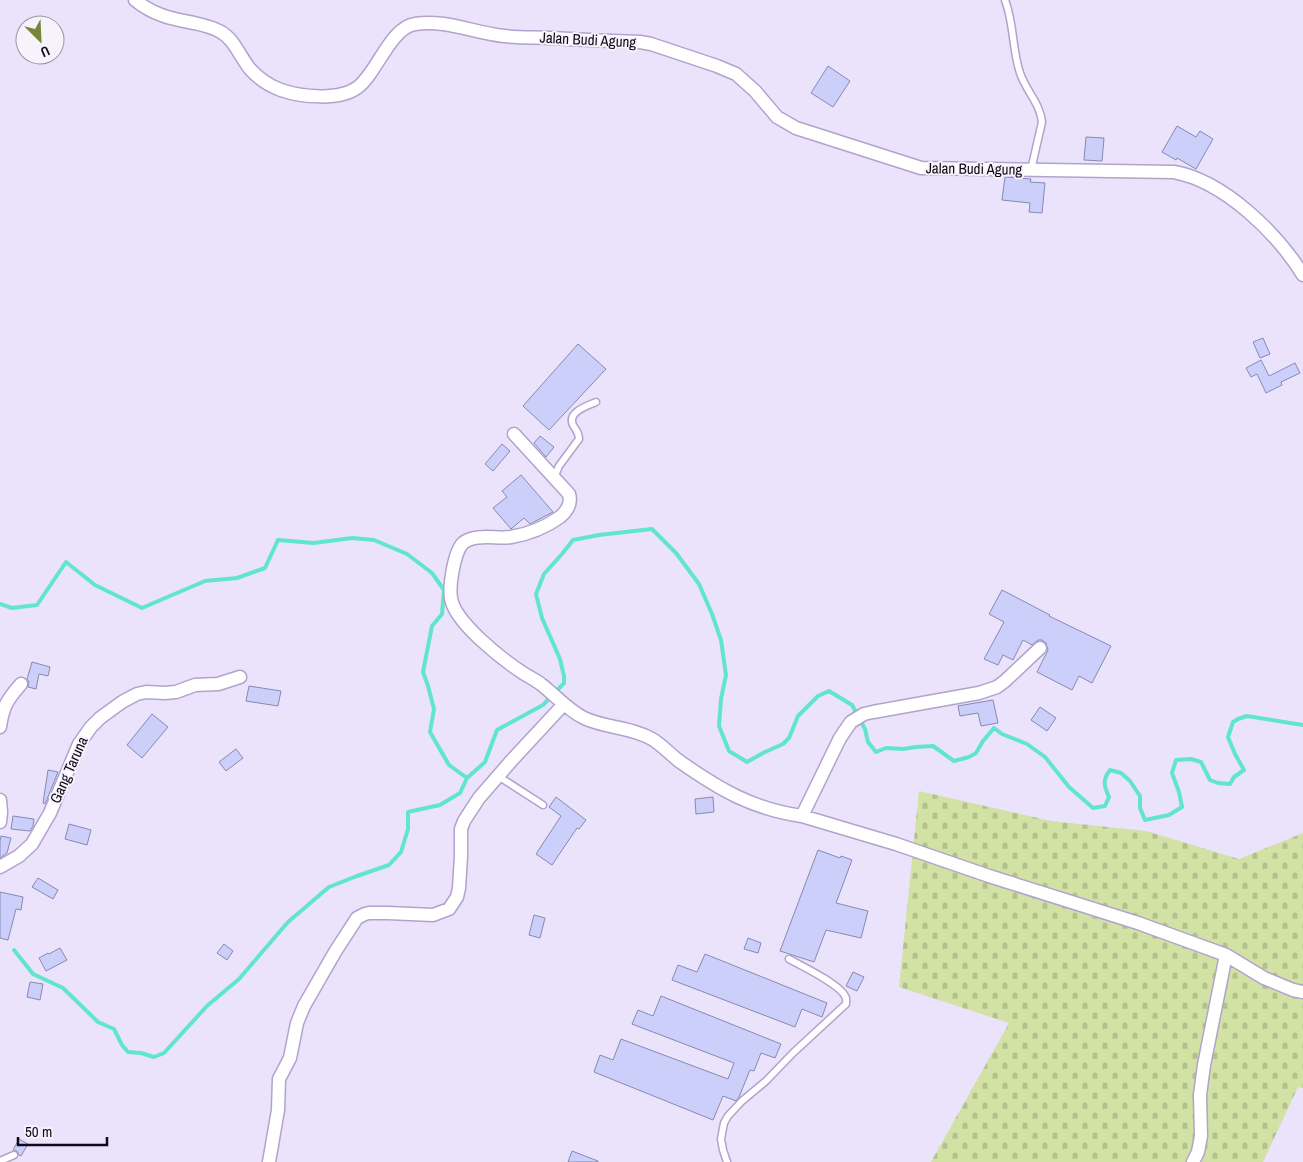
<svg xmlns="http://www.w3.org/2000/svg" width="1303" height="1162" font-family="'Archivo Narrow',sans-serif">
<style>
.cemetery{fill:url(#cemetery-stones)}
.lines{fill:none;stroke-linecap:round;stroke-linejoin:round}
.stream{stroke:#61e5cf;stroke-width:4}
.building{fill:#cbcffa;stroke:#868ab1}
.lane-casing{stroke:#b1a3cc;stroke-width:9}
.street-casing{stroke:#b1a3cc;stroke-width:15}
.lane{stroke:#fff;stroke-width:6}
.street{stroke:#fff;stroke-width:12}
.labels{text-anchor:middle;stroke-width:4;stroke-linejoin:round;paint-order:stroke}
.street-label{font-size:15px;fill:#0f0a18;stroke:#f6f3fc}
</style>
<defs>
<pattern id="cemetery-stones" width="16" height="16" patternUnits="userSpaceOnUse" patternTransform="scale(1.25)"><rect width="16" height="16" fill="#d2e2a5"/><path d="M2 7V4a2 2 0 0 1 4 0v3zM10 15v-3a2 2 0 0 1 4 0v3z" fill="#b3c18d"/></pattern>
</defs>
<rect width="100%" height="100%" fill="#ebe2fc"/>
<path class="cemetery" d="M919,791L1051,821L1146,831L1239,859L1303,833V1088L1298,1087L1263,1162H931L1009,1023L899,987Z"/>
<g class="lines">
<path class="stream" d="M0,604L12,608L37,605L66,562L95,585L142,608L205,581L237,578L265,568L278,540L314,543L352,538L374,540L407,554L432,573L444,590L442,614L432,626L423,672L428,686L434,709L430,732L449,765L467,778L460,793L440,805L408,812V829L401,852L389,865L357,876L329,887L288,922L239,979L207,1006L164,1053L154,1057L141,1053L128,1052L122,1045L114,1029L98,1022L63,988L33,974L14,950
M467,778L485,762L497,730L543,705L564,683V676L560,659L542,618L536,594L544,574L562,554L573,540L599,535L652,529L676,553L699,584L712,614L721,640L726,675L721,699L719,726L729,751L747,762L765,752L783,744L789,738L798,716L818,696L829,691L852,705L865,729L868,742L876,752L886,748L903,749L916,747L933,746L954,761L969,757L976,753L983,741L994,728L1002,734L1027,744L1045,757L1069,787L1093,808L1105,806L1109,797C1104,786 1102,780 1110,770L1121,773L1130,781L1140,796V808L1145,820L1169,815L1182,807L1179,792L1172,773L1176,760L1191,759L1201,762L1210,780L1218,783L1230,784L1234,777L1244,770L1235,754L1228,737L1233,722L1238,719L1247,716L1303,725"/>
</g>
<path class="building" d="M828,66L850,81L833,107L811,93Z
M1177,126L1196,137L1200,131L1213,139L1196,169L1177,158L1176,160L1162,152Z
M1086,137L1104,138L1102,161L1084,160Z
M1005,177L1031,179L1030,182L1045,183L1042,213L1029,212L1030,203L1002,200Z
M1263,338L1270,354L1260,358L1253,342Z
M578,344L606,369L549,430L523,406Z
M1261,360L1269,376L1295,363L1300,373L1281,382L1282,385L1266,393L1257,374L1251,377L1246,368Z
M540,436L554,447L546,457L534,443Z
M502,444L510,451L493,471L485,464Z
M521,475L553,512L530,524L524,518L511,529L493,508L507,497L502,491Z
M1002,590L1050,615L1049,616L1111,646L1092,683L1079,676L1072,690L1037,672L1048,650L1046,643L1042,640H1038L1032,645L1023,640L1013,660L1003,655L998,665L984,659L1004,622L989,614Z
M32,662L50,667L48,676L39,674L36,689L28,687L29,682L27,679Z
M249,686L281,691L278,706L246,701Z
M993,700L998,723L981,726L978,713L960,716L958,706Z
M1040,707L1056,718L1047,731L1031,720Z
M152,714L168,727L142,758L127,745Z
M236,749L243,758L226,771L219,762Z
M48,770L58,772L45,804L43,803Z
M556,797L586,820L579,829L577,828L552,865L536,854L561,816L549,807Z
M713,797L714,812L696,814L695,799Z
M13,816L34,819L33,826L30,831L11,829Z
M69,824L91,830L87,845L65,839Z
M1,836L11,838L7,853L0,858V841Z
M818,850L840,858L841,856L852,860L836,903L868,911L861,938L826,930L814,962L780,951Z
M38,878L58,890L53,899L32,887Z
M0,892L23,897L21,910L16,909L8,940L0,938Z
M534,915L545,918L540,938L529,935Z
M748,938L761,943L758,953L744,949Z
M224,944L233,951L227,960L217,953Z
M60,948L67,960L46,971L39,958L48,953L49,954Z
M705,954L827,1003L822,1017L802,1009L795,1027L672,980L678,965L697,972Z
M853,972L864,977L857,991L846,986Z
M30,982L43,984L40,1000L27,997Z
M661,996L781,1044L775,1058L761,1053L754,1071L750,1070L739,1097L736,1101L723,1096L713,1120L594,1072L600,1055L613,1060L621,1039L728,1079L734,1063L632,1024L638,1010L653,1016Z
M19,1139L28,1144L21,1156L19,1155L17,1151L13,1150Z
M572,1151L598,1161V1162H568Z"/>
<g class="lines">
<g class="lane-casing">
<path id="lane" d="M1005,0C1014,23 1012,49 1020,73C1026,91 1040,103 1042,122L1031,170
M554,478L559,466L579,439C579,433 576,430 573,425C567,412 587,406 596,402
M498,776L543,805
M0,1161L14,1155
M727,1162L723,1150L721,1139L724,1123L728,1116L742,1101L766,1081L793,1053L846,1004C846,1000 847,999 845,996C839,984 802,966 789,959"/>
</g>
<g class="street-casing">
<path id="street" d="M135,0C153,15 172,19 194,23C203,25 212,27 219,31C234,38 240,57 250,69C258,78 270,86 281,90C301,97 340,101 358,87C376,74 391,27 415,24C445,19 474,33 504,36C520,38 537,37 553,38C582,40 611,41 640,42L651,44L717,66L736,74L755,91L777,117L796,128L921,168L1174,172C1224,181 1277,233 1303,275
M514,434L569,494C572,504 567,511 560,517C546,527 529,534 511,537C497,539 475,533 463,543C454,552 449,586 451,598C454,622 503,660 523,673C529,677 536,680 542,685C556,696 568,710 584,718C605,728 631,727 652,739C662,745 670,754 679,761C719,789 752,809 802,816L896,844L989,876L1138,923L1226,955L1264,978L1293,990L1303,992
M0,727C3,706 7,700 21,684
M0,800L1,812L0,822
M802,816L840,738L851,722L864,714L873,712L979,693L997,687L1005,681L1040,648
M0,867L19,856L32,844L50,813L79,744L91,727L100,718L122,702L137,694L146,692L165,693L176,692L195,685L218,684L240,677
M269,1162L278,1110L279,1079L290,1058L297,1023L304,1006L335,952L357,918L365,914L369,913H388L433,915L449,909L457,897L459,888L461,856V829L464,821L479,798L512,760L564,704
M1193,1162L1198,1152L1201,1136L1200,1095L1204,1065L1226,955"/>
</g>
<use href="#lane" class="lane"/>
<use href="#street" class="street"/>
</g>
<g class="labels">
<g class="street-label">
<text transform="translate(588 40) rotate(3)" y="5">Jalan Budi Agung</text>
<text transform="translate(974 169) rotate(1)" y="5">Jalan Budi Agung</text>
<text transform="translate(69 770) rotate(-66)" y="5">Gang Taruna</text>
</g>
</g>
<g transform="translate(40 40) rotate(156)"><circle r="24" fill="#f6f3fc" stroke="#9a96a1"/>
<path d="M0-4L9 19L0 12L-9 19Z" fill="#758636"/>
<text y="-8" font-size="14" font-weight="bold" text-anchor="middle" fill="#0f0a18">U</text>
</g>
<path d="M18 1137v8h89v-8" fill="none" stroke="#0f0a18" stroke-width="2.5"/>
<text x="25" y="1137" font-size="15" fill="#0f0a18" stroke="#f6f3fc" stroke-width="4" paint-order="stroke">50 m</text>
</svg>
